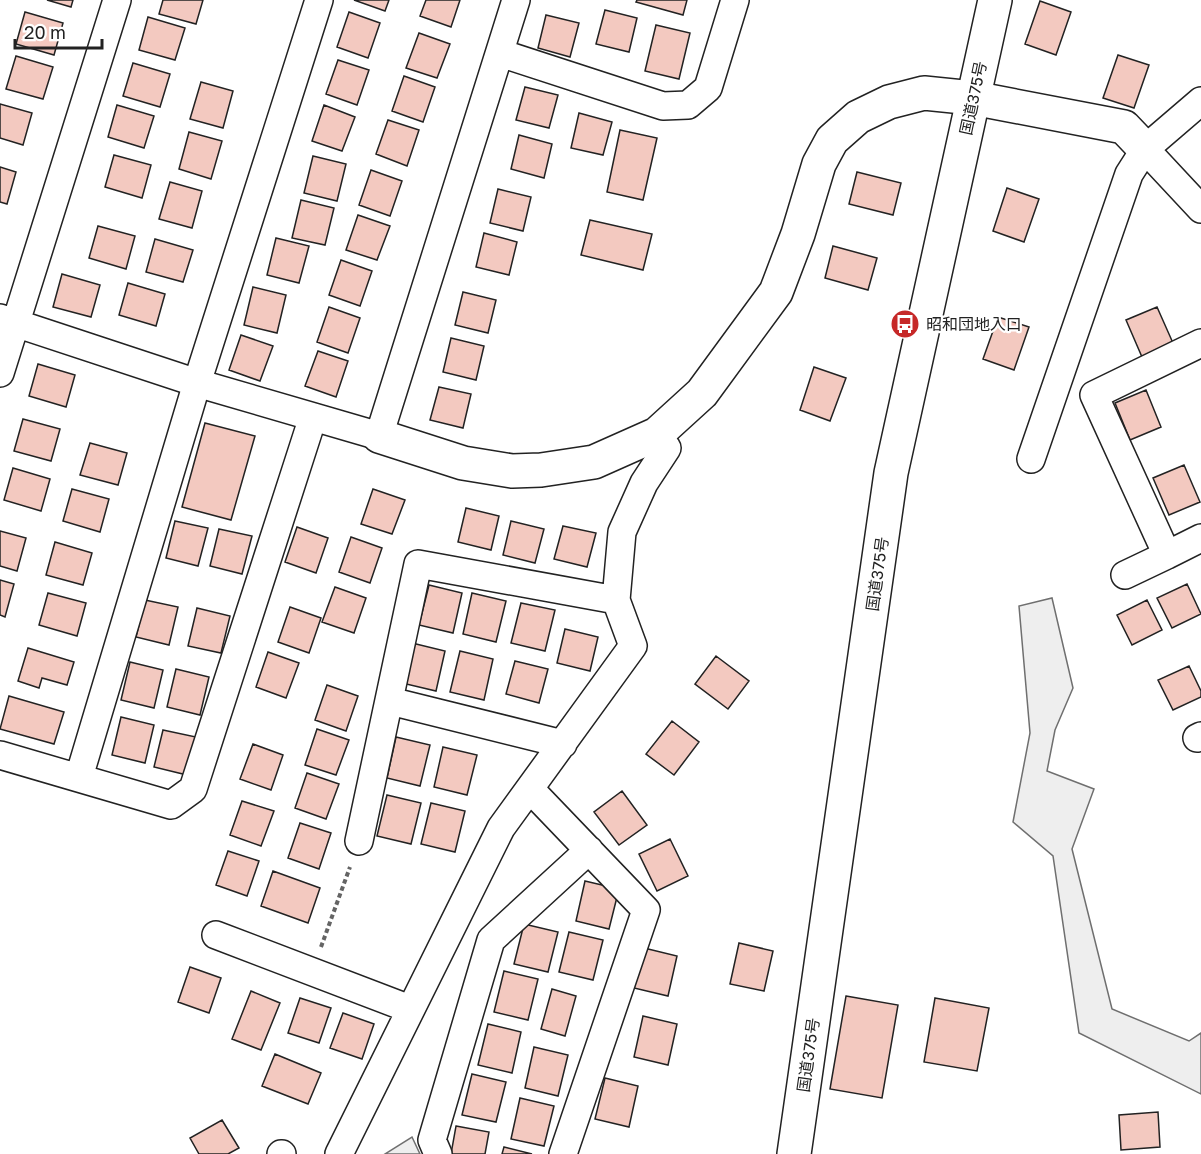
<svg xmlns="http://www.w3.org/2000/svg" width="1201" height="1154" font-family="'Golos Text','Noto Sans JP',sans-serif">
<style>
.green{fill:#eee;stroke:#6f6f6f;stroke-width:1.5}
.building{fill:#f3c9c0;stroke:#222;stroke-width:1.5}
.lines{fill:none;stroke-linecap:round;stroke-linejoin:round}
.minor-casing{stroke:#222;stroke-width:30}
.tertiary-casing{stroke:#222;stroke-width:36}
.trunk-casing{stroke:#222;stroke-width:36}
.path{stroke:#646464;stroke-width:4;stroke-dasharray:4.5 3;stroke-linecap:butt}
.minor{stroke:#fff;stroke-width:27}
.tertiary{stroke:#fff;stroke-width:33}
.trunk{stroke:#fff;stroke-width:33}
.labels{text-anchor:middle;stroke-width:4.5;stroke-linejoin:round;paint-order:stroke}
.street-label{font-size:16px;fill:#222;stroke:#fff}
.poi-label{font-size:16px;fill:#222;stroke:#fff;text-anchor:start}
</style>
<rect width="100%" height="100%" fill="#fff"/>
<path class="green" d="M1052,598L1073,688L1055,730L1047,771L1094,789L1072,849L1112,1009L1189,1041L1201,1033V1094L1079,1033L1053,856L1013,822L1030,733L1019,606Z
M412,1137L420,1154H385Z"/>
<path class="building" d="M47,0H73L71,7Z
M163,0H203L196,24L159,14Z
M354,0H389L385,11Z
M426,0H460L451,27L420,16Z
M637,0H687L683,15L636,2Z
M1040,1L1071,12L1056,55L1025,44Z
M605,10L637,18L629,52L596,44Z
M25,12L63,23L54,55L16,44Z
M349,12L380,23L368,58L337,47Z
M546,15L579,23L570,57L538,48Z
M148,17L185,28L175,60L139,50Z
M656,25L690,33L679,79L645,71Z
M419,33L450,44L437,78L406,68Z
M1118,55L1149,65L1134,108L1103,98Z
M16,56L53,67L43,99L6,89Z
M338,60L369,70L357,105L326,94Z
M133,63L170,74L160,107L123,96Z
M404,76L435,87L423,122L392,111Z
M201,82L233,91L223,128L190,119Z
M525,87L558,95L549,128L516,120Z
M0,104L32,113L23,145L0,138Z
M117,105L154,116L144,148L108,137Z
M324,105L355,117L342,151L312,141Z
M579,113L612,122L603,155L571,148Z
M388,120L419,130L407,166L376,154Z
M620,130L657,138L643,200L607,192Z
M189,132L222,141L211,179L179,169Z
M519,135L552,144L544,178L511,169Z
M114,155L151,165L142,198L105,187Z
M313,156L346,164L337,201L304,193Z
M0,167L16,172L7,204L0,202Z
M371,170L402,181L390,216L359,205Z
M857,172L901,183L893,215L849,204Z
M170,182L202,191L192,228L159,219Z
M1007,188L1039,199L1024,242L993,231Z
M498,189L531,197L523,231L490,223Z
M301,200L334,208L325,245L292,238Z
M358,215L390,226L377,260L346,250Z
M590,220L652,234L643,270L581,255Z
M98,226L135,236L126,269L89,258Z
M484,233L517,242L509,275L476,267Z
M276,238L309,246L299,283L267,275Z
M155,239L193,250L183,282L146,272Z
M833,246L877,258L868,290L825,278Z
M341,260L372,271L360,306L329,295Z
M62,274L100,285L91,317L53,307Z
M128,283L165,294L156,326L119,315Z
M253,287L286,295L277,333L244,325Z
M463,292L496,300L488,333L455,325Z
M329,307L360,318L348,353L317,342Z
M1157,307L1173,343L1142,357L1126,320Z
M998,317L1029,327L1014,370L983,359Z
M241,335L273,346L260,381L229,370Z
M451,338L484,346L476,380L443,372Z
M318,351L348,361L336,397L305,386Z
M38,364L75,375L66,407L29,396Z
M814,367L846,378L830,421L800,410Z
M439,387L471,394L463,428L430,420Z
M1146,390L1161,427L1130,440L1115,403Z
M23,419L60,429L51,461L14,451Z
M205,423L255,436L231,520L182,507Z
M90,443L127,453L118,485L80,475Z
M1184,465L1200,502L1169,515L1153,478Z
M13,468L50,479L41,511L4,500Z
M72,489L109,499L100,532L63,521Z
M373,489L405,500L392,534L361,524Z
M466,508L499,516L491,550L458,542Z
M175,521L208,528L198,566L166,558Z
M511,521L544,529L535,563L503,555Z
M563,526L596,533L587,567L554,559Z
M297,527L328,538L316,573L285,562Z
M219,529L252,536L242,574L210,566Z
M0,531L26,538L17,571L0,566Z
M351,537L382,548L370,583L339,572Z
M55,542L92,553L83,585L46,575Z
M0,580L14,584L5,617L0,615Z
M1187,584L1201,614L1172,628L1157,598Z
M429,585L462,593L453,633L419,625Z
M335,587L366,598L354,633L322,622Z
M48,593L86,603L77,636L39,625Z
M472,593L506,601L496,642L463,634Z
M145,600L178,607L169,645L136,637Z
M1147,600L1162,630L1132,645L1117,615Z
M521,603L555,610L545,651L511,643Z
M290,607L321,618L309,653L278,642Z
M197,608L230,616L221,653L188,646Z
M565,629L598,637L590,671L557,663Z
M412,643L445,651L436,691L402,683Z
M28,648L74,662L67,685L42,678L39,688L18,681Z
M460,651L493,659L484,700L450,692Z
M268,652L299,663L286,698L256,687Z
M716,656L749,681L728,709L695,684Z
M515,661L548,669L539,703L506,694Z
M130,662L163,670L154,708L121,700Z
M1189,666L1201,691V697L1173,710L1158,680Z
M176,669L209,677L200,715L167,707Z
M327,685L358,696L346,731L315,720Z
M9,696L64,712L54,744L0,729Z
M121,717L154,725L145,763L112,755Z
M672,721L699,742L674,775L646,754Z
M317,729L349,740L336,775L305,765Z
M163,730L196,737L187,775L154,767Z
M396,737L430,745L420,786L387,778Z
M253,744L283,755L271,790L240,779Z
M443,747L477,755L467,795L434,787Z
M307,773L339,784L326,819L295,808Z
M622,791L647,825L619,845L594,812Z
M387,795L421,803L411,844L377,836Z
M242,801L274,811L261,846L230,835Z
M431,803L465,811L455,852L421,844Z
M300,823L331,833L319,869L288,858Z
M670,839L688,876L657,891L639,854Z
M228,851L259,861L247,896L216,885Z
M273,871L320,888L308,923L261,906Z
M585,881L619,889L609,929L576,921Z
M524,924L558,932L548,972L514,964Z
M569,932L603,940L593,980L559,972Z
M739,943L773,951L764,991L730,984Z
M644,948L677,956L668,996L634,988Z
M190,967L221,978L209,1013L178,1002Z
M504,971L538,979L528,1020L494,1012Z
M552,989L576,996L565,1036L541,1029Z
M251,991L280,1003L261,1050L232,1039Z
M846,996L898,1005L882,1098L830,1089Z
M300,998L331,1008L319,1043L288,1033Z
M935,998L989,1008L977,1071L924,1062Z
M343,1013L374,1024L362,1059L330,1048Z
M643,1016L677,1024L668,1065L634,1057Z
M488,1024L521,1032L512,1073L478,1065Z
M534,1047L568,1055L558,1096L525,1088Z
M275,1054L321,1073L308,1104L262,1086Z
M472,1074L506,1082L496,1122L462,1115Z
M605,1078L638,1086L629,1127L595,1119Z
M520,1098L554,1106L544,1146L511,1139Z
M1158,1112L1160,1147L1121,1150L1119,1115Z
M222,1120L239,1148L228,1154H199L190,1138Z
M456,1126L489,1132L485,1154H451Z
M504,1147L532,1154H502Z"/>
<g class="lines">
<g class="minor-casing">
<path id="minor" d="M500,53L663,106L688,105L708,88L735,0
M1145,149L1201,209
M0,318L197,383L379,436L516,0
M1201,343L1094,395L1167,555L1201,538
M0,373L117,0
M1031,459L1129,174L1145,149L1201,101
M1125,575L1167,555
M616,600L622,532L644,483L667,448L657,434
M390,701L563,744
M1197,738L1201,736
M0,755L171,805L193,789L313,417
M79,777L197,383L319,0
M530,789L646,910L563,1154
M216,935L410,1009
M281,1154H282
M339,1154L501,828L633,646L616,600L418,564L359,841
M438,1154L432,1140L491,940L589,850"/>
</g>
<g class="tertiary-casing">
<path id="tertiary" d="M379,436L463,463L512,471L541,470L594,462L657,434L702,393L776,292L798,234L819,164L832,140L858,117L889,102L924,93L973,98L1124,127L1145,149"/>
</g>
<g class="trunk-casing">
<path id="trunk" d="M794,1154L891,473L995,0"/>
</g>
<path class="path" d="M321,947L350,867"/>
<use href="#minor" class="minor"/>
<use href="#tertiary" class="tertiary"/>
<use href="#trunk" class="trunk"/>
</g>
<defs>
<g id="bus-disc" transform="scale(1.5)"><circle r="9.5" fill="#c62828" stroke="#fff"/><path d="M-5-6H5V4H4V6H2V4H-2V6H-4V4H-5ZM-3.5-4V0h7V-4ZM-3.5 1.2v1.5H-2V1.2ZM2 1.2v1.5H3.5V1.2Z" fill="#fff"/></g>
</defs>
<g fill-rule="evenodd">
<use href="#bus-disc" x="905" y="324"/>
</g>
<g class="labels">
<g class="street-label">
<text transform="translate(973 98) rotate(-78)" y="6">国道375号</text>
<text transform="translate(877 574) rotate(-82)" y="6">国道375号</text>
<text transform="translate(808 1055) rotate(-82)" y="6">国道375号</text>
</g>
<g class="poi-label">
<text x="926" y="330">昭和団地入口</text>
</g>
</g>
<path d="M15 39v9h87v-9" fill="none" stroke="#222222" stroke-width="3"/>
<text x="24" y="39" font-size="18" fill="#222222" stroke="#ffffff" stroke-width="4.5" paint-order="stroke">20 m</text>
</svg>
